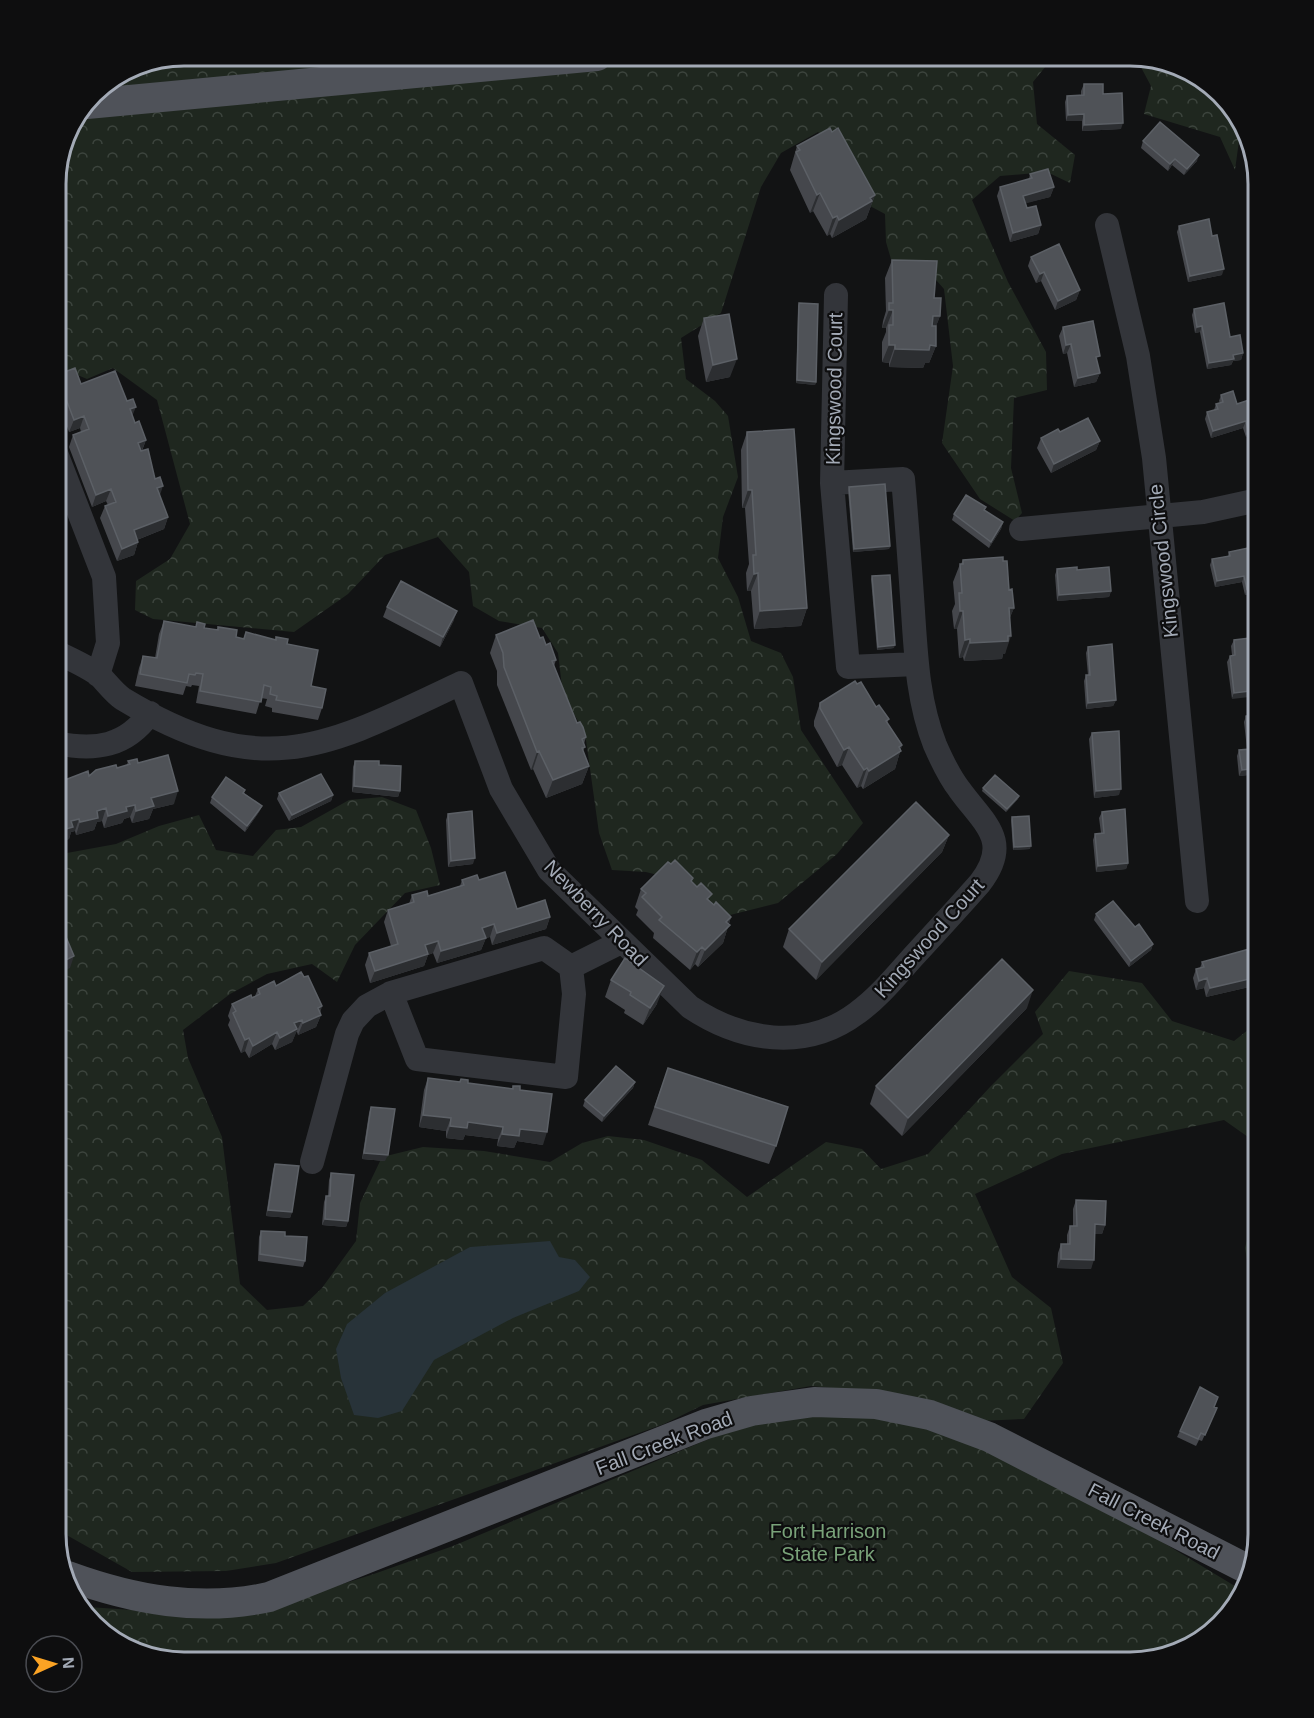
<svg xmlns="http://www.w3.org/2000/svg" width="1314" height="1718" font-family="Helvetica,sans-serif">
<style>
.forest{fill:url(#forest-crowns)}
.water{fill:#283339}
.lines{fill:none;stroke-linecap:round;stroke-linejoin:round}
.minor{stroke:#33353a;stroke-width:24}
.major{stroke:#4f5259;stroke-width:30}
.wall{fill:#45474c}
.shaded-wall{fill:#2c2e31}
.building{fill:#4f5257;stroke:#5c6066;stroke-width:1.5}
.labels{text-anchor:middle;stroke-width:4.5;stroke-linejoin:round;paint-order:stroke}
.street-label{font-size:20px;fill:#a3aab6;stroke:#0e0e0f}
.park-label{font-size:20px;fill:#79a279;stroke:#0e0e0f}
.rim{fill:none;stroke:#a3aab6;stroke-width:3}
</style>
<defs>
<pattern id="forest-crowns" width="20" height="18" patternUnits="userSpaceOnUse" patternTransform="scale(1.5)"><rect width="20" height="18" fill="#1f271f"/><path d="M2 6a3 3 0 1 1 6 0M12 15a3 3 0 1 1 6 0" fill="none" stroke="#3c443d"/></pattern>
</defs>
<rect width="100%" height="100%" fill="#121314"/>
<path class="forest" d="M184,56H1054L1033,82L1037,124L1075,155L1070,183L1047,172L1000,176L972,200L1008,282L1046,352L1047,390L1014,398L1011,468L1022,513L1015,521L980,499L942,443L953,366L944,289L922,264L893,266L886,242L885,214L870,206L848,155L818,132L781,153L761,187L721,313L681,338L686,379L715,401L728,416L738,477L723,517L718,558L738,597L751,641L781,653L793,677L801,730L863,823L837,854L778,903L722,917L685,882L646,872L612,870L599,833L585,733L563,695L558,653L542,628L499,621L473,606L469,572L438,537L385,555L348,594L294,632L153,619L135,610L136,581L170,559L190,524L157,400L113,368L87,379L56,366V175L69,127L99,88L135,65Z
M1135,56L1194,73L1237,113L1241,126L1235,170L1220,137L1144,114L1151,86Z
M382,797L416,810L431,848L440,885L405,893L355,945L337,982L312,964L267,974L230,994L183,1030L188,1058L222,1137L240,1284L267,1310L303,1306L322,1288L356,1241L360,1203L382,1157L423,1147L484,1151L550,1162L582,1143L608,1136L644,1140L702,1160L747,1197L826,1142L862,1149L881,1169L928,1154L990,1087L1043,1034L1035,1012L1069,971L1142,983L1172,1021L1234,1041L1258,1022V1144L1224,1120L1062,1154L975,1194L1012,1277L1051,1308L1063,1363L1024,1419L979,1421L907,1395L811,1386L703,1405L664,1424L276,1563L226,1571L132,1572L56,1529V855L116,844L159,826L199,815L216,850L253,856L276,830L301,827L349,800Z
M1258,1196V1271L1252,1288L1245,1248Z
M846,1415L901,1422L955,1435L1083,1494L1243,1591L1241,1598L1201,1641L1130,1662H184L120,1645L77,1603L88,1607L236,1617L371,1575L453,1546L733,1429L792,1416Z"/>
<path class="water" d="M550,1241L559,1257L575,1260L590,1277L579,1291L513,1318L434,1360L402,1411L378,1418L354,1415L341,1378L336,1349L347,1324L385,1293L470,1247Z"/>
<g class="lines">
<path class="minor" d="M1107,225L1138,356L1154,458L1197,901
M836,295L832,483L848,667L917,664
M56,453L104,577L108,643L98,675
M1021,529L1203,512L1258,500
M56,652C70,659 87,666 100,676C107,683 114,693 123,699C264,784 326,747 461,683L501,789L549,870L690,1007C741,1041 805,1052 857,1013C878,998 895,977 912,958C935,933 958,908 980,883C1013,840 983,823 959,789C949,776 942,761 935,745C918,702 916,657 913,611C910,567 907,523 903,479L832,483
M56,743C95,751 126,747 150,713
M571,967L621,942
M312,1162L347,1034L353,1021L367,1006L391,993L544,948L571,967L574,994L566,1077L417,1059L391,993"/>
<path class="major" d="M87,104L597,56
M68,1576C134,1600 200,1612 269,1597L706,1424L751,1411L814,1402L876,1404L930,1415L989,1437L1249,1570"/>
</g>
<path class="wall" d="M1084,84L1103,94L1121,129L1082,131V121H1066L1065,102L1067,96L1081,95V91Z
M1143,141L1197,161L1184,175L1172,165L1168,171L1141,148Z
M797,146L875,195L866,219L832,238L830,234L827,236L813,211L810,213L790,170Z
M1030,174L1054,187L1050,197L1025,203L1027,208L1041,225L1038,234L1010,242L997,196L1000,187L1029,179Z
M1179,226L1222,275L1188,282L1177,232Z
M1031,257L1080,290L1076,300L1055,310L1041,281L1036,283L1028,266Z
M892,260L934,298L940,316L936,326V346L929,363H925L923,368L889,367V363L882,362V342L886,332V328H882L883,321L886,311L885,278Z
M799,303L816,382L815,385L796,383L798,306Z
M1194,309L1230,337L1243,353L1241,360L1233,361L1231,365L1207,369L1200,332L1195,333L1192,315Z
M704,318L730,377L706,382L698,336Z
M1063,327L1097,362L1100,373L1096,382L1074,387L1067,353L1063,354L1059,336Z
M57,375L81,384L132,416L135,423L146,440L142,451L168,517L164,529L137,540L138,542L134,555L117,561L100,518L105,506L108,505L106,501L92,507L69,447L73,435L81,432L80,428L69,432L56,397Z
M1221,395L1237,404L1258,408L1246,437L1243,428L1211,438L1205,419L1207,412L1214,410L1216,404L1220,403L1219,401Z
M747,432L807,608L801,626L754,629L751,591H747L746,573L749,564L745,508H742L741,450Z
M1060,432L1100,441L1096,450L1051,473L1037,448L1041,438Z
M849,487L890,546L889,549L853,552L848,490Z
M984,511L1003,522L1001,529L989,548L952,520L954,514Z
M1258,546V592L1245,595L1242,582L1215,587L1210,565L1212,559L1228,556L1229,552Z
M963,560L1009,590L1014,608L1010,617L1005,654H1003L1002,659L964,661L963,657L959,658L957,629H954L952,611L955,604L953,582L960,564H961Z
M1057,569L1077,570L1111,591L1109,597L1057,601L1055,575Z
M872,576L894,648L877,650L871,579Z
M387,607L454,620L440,647L383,617Z
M164,621L196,627L197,622L204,628L217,630L218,627L236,637L243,639L246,632L275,640L276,637L287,644L311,686L322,708L318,720L272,712V708L265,706L267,699L261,698L256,714L196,703L199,686L192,685L191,687L186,686L183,695L135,686L139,668L143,656L155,658L159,634Z
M496,635L540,638L556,660L554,666L577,723L586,737L584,744L585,747L583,751L589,766L582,784L546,798L533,769L531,770L497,685V671L490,653Z
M1258,637L1232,699L1227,662L1230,656L1232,655L1231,646L1234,640Z
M1088,647L1116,700L1113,706L1086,709L1084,681L1086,675H1088L1086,653Z
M820,703L876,707L889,719L887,723L902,745L895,769L863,789L861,786L857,788L842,765L837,767L814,726V721Z
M1258,714V774L1239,776L1237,756L1239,750L1247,749L1244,722L1246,716Z
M1092,733L1119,795L1094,798L1089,739Z
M128,761L138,763L174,804L153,809L149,819L132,823L130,817L124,819L122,823L104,828L102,821L97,822L94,830L76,835L75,831L71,832L69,839L56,843V779L57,783L89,776L127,765Z
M355,761L379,765L400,791L398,797L352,792L353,767Z
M983,788L1019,796L1018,799L1006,812L982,791Z
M245,790L244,793L262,806L259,812L245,832L210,803L212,797Z
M279,793L333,795L331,801L289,821L277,799Z
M1253,807H1258V833H1252L1250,813Z
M1102,812L1128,863L1126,869L1096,872L1093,840L1095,834L1101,833L1099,818Z
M448,814L473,864L448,867L446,820Z
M1012,817L1030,849L1013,850L1011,820Z
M949,835L942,852L816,980L783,947L789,929Z
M462,880H479L517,909L550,917L546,929L492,945L490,937L486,938L481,950L437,963L433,953L428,955L424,966L370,983L365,965L369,953L391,946L384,922L388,910L409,904L412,895L428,896L460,886Z
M692,882L714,905L731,917L723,943L698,967L695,964L690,970L653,938L654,933L636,915L638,910L635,907L641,889Z
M1096,914L1135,927L1153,944L1151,950L1129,967L1094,920Z
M1202,962L1258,966V985L1206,997L1204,988L1196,990L1193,978L1196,969L1200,968Z
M304,977L322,1006L320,1013L321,1015L316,1027L298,1035L297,1032H296L292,1042L275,1050L272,1044L249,1058L245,1051L241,1053L228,1025L230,1020L228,1016L232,1004L255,996L258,989L276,986Z
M611,980L657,1004L643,1025L624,1013L625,1010L605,997Z
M1027,1008L902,1136L870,1104L876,1086Z
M668,1068L776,1146L769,1164L648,1125Z
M428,1078L459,1082L461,1079L468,1083L512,1089L513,1086L520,1090L543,1145L517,1141L514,1148L497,1146L498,1139L465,1135L463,1140L446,1138V1131L419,1127L424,1090Z
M635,1082L633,1088L602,1122L583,1106L585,1100Z
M371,1107L385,1161L362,1159L369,1113Z
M275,1164L292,1212L290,1218L266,1216L273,1170Z
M331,1173L348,1221L346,1227L322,1225L324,1202L326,1196H328L329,1180Z
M1076,1200L1105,1225L1102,1234H1095L1091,1269L1057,1268L1058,1253L1061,1244H1067V1235L1070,1226H1073V1209Z
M261,1231L285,1236L305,1261L303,1267L258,1261L259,1237Z
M1214,1407L1217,1408L1202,1441L1199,1440L1196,1446L1177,1437L1180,1431Z"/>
<path class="shaded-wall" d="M1084,114L1082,121H1066L1068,115Z
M1123,123L1121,129L1082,131L1084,125Z
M1199,155L1197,161L1184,175L1187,169Z
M1175,159L1172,165L1168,171L1170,164Z
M1054,187L1050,197L1020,205L1023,196Z
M820,193L813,211L810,213L817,195Z
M875,195L866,219L832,238L839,220Z
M837,216L830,234L827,236L833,218Z
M1041,225L1038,234L1010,242L1013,233Z
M1224,269L1222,275L1188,282L1190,276Z
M1044,272L1041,281L1036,283L1040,274Z
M1080,290L1076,300L1055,310L1058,301Z
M889,310H893L886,328H882Z
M933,316H940L933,334Z
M1202,326L1200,332L1195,333L1197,327Z
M1071,344L1067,353L1063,354L1066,345Z
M889,345H895L889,363L882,362Z
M930,345L936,346L929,363H925L923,368L889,367L895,349Z
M1243,353L1241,360L1233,361L1231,365L1207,369L1209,363L1233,355Z
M737,359L730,377L706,382L713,365Z
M1100,373L1096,382L1074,387L1078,378Z
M797,380L816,382L815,385L796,383Z
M136,407L131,419L130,409Z
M84,416L80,428L69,432L74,420Z
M1246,421L1243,428L1211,438L1213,431Z
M1258,428V433L1246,437L1248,431Z
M146,440L141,452L138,443Z
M1100,441L1096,450L1051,473L1054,464Z
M163,486L159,498L157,488Z
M111,489L106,501L92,507L96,495Z
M748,490H752L745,508H742Z
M168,517L164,529L129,543L134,530Z
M1003,522L1001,529L989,548L991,542Z
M138,542L134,555L117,561L122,549Z
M890,546L889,549L853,552L854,549Z
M758,573L751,591H747L754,574Z
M1244,576L1242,582L1215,587L1217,581Z
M1258,586V592L1245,595L1247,589Z
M1111,591L1109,597L1057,601L1059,595Z
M807,608L801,626L754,629L760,611Z
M1009,608H1014L1007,625Z
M457,611L454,620L440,647L443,637Z
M960,611H963L957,629H954Z
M1008,636H1011L1005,654H1003L1002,659L964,661L970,643Z
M970,639L963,657L959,658L965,640Z
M895,645L894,648L877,650L878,647Z
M1258,690V696L1232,699L1234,693Z
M1116,700L1113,706L1086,709L1088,703Z
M902,745L895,769L863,789L869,771Z
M849,747L842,765L837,767L844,750Z
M539,751L533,769L531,770L537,752Z
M589,766L582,784L546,798L553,780Z
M867,768L861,786L857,788L864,770Z
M1258,768V774L1239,776L1242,770Z
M354,786L400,791L398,797L352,792Z
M1121,789L1119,795L1094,798L1096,791Z
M178,791L174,804L153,809L149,819L132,823L136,811L151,798Z
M333,795L331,801L289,821L292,815Z
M1019,796L1018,799L1006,812L1007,809Z
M135,805L130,817L124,819L122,823L104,828L108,816L126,807Z
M262,806L259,812L245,832L247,826Z
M106,808L102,821L97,822L94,830L76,835L80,822L97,811Z
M79,819L75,831L71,832L69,839L56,843V832L71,821Z
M1254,827H1258V833H1252Z
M949,835L942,852L816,980L822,962Z
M1031,846L1030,849L1013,850L1014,847Z
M475,858L473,864L448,867L451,861Z
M1128,863L1126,869L1096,872L1098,866Z
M550,917L546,929L492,945L497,933Z
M731,917L723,943L698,967L705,950L726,922Z
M494,924L490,937L486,938L481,950L437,963L441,951L482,928Z
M438,941L433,953L428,955L424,966L370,983L375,971L425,945Z
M1153,944L1151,950L1129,967L1131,961Z
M702,947L695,964L690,970L697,952Z
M74,956L70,968L56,975V965Z
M1258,977V985L1206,997L1210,988Z
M1207,978L1204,988L1196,990L1199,981Z
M664,986L657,1004L643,1025L650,1008Z
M1033,990L1027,1008L902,1136L908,1118Z
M322,1006L318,1016L321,1015L316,1027L298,1035L303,1023L318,1008Z
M302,1020L292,1042L275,1050L280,1038L294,1023Z
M277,1032L272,1044L249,1058L253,1046Z
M249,1038L245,1051L241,1053L245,1040Z
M635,1082L633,1088L602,1122L604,1116Z
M423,1115L451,1118L446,1131L419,1127Z
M468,1122L503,1127L498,1139L465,1135L463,1140L446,1138L450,1126Z
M520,1129L547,1132L543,1145L517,1141L514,1148L497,1146L502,1134Z
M364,1153L388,1155L385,1161L362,1159Z
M268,1210L292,1212L290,1218L266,1216Z
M325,1219L348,1221L346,1227L322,1225Z
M1095,1224L1105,1225L1102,1234H1092Z
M1061,1259L1094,1260L1091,1269L1057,1268Z"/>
<path class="building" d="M1084,84H1103V94L1122,93L1123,123L1084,125V114L1068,115L1067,96L1084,95Z
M1160,122L1199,155L1187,169L1175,159L1170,164L1143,141Z
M830,128L832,132L838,128L875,195L870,198L872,201L839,220L837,216L833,218L820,193L817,195L796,152L800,150L797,146Z
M1048,169L1054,187L1023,196L1027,208L1036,206L1041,225L1013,233L1000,187L1032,178L1030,174Z
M1209,219L1212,236L1217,235L1224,269L1190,276L1179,226Z
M1059,244L1080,290L1058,301L1044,272L1040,274L1031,257Z
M892,260L937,261L934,298H941L940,316H933L932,326H936V346L930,345L929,350L895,349V345H889V325H893V310H889V303H893Z
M799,303L818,304L816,382L797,380Z
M1224,303L1230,337L1240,335L1243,353L1233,355L1234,359L1209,363L1202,326L1197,327L1194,309Z
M729,314L737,359L713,365L704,318Z
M1093,321L1100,356L1096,357L1100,373L1078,378L1071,344L1066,345L1063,327Z
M75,368L81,384L115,371L127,401L133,399L136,407L130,409L135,423L139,421L146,440L138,443L141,451L148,449L155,479L160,477L163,486L157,488L168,517L134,530L138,542L122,549L105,506L116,502L111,489L96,495L73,435L89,429L84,416L74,420L57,375Z
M1233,391L1237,404L1255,398L1258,408V428L1248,431L1246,421L1213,431L1207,412L1218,409L1216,404L1223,402L1221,395Z
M1088,418L1100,441L1054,464L1041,438L1058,429L1060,432Z
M794,429L807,608L760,611L758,573L754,574L753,555H756L752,490H748L747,432Z
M885,484L890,546L854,549L849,487Z
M966,495L986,507L984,510L1003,522L991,542L954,514Z
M1258,546V586L1247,589L1244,576L1217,581L1212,559L1230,556L1229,552Z
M1003,557V561H1007L1009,590L1012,589L1014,608H1009L1011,636H1008V641L970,643V639L965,640L963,611H960L959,593H962L960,564H963V560Z
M1077,567V570L1109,567L1111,591L1059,595L1057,569Z
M890,575L895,645L878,647L872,576Z
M401,581L457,611L443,637L387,607Z
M533,620L540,638L543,637L546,645L550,643L556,660L552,661L577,723L580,722L583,727L586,737L582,739L585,747L582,748L589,766L553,780L539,751L537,752L504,667L503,653L496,635Z
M164,621L196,627L197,622L205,624L204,628L218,630V627L237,630L236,637L244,639L246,632L276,640V637L288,639L287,644L318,650L311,686L326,689L322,708L276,700L277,696L270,694L271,687L264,685L261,702L200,691L203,674L196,673L195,675L189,674L187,683L140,674L143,656L157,658Z
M1258,637V690L1234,693L1230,656L1235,655L1234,640Z
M1112,644L1116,700L1088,703L1086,675H1090L1088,647Z
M855,681L857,684L861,682L876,707L879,705L889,719L886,721L902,745L899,747L901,751L869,771L867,768L864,770L849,747L844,750L820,708V703Z
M1258,714V768L1242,770L1239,750L1250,749L1246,716Z
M1119,731L1121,789L1096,791L1092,733Z
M168,755L178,791L151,798L154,806L136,811L135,805L126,807L127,811L108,816L106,808L97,811L98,818L80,822L79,819L71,821L73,827L56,832V779L57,783L88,771L89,776L96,770L116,765L117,768L130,764L128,761L137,759L138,763Z
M355,761H379V765L401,766L400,791L354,786Z
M321,774L333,795L292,815L279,793Z
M995,775L1019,796L1007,809L983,788Z
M226,777L245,790L243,793L262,806L247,826L212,797Z
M916,802L949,835L822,962L789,929Z
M1253,807H1258V827H1254Z
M1125,809L1128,863L1098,866L1095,834L1104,833L1102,812Z
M472,811L475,858L451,861L448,814Z
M1029,816L1031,846L1014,847L1012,817Z
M675,860L693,878L691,881L697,887L701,883L712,894L707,899L714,905L716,902L731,917L726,922L730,925L705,950L702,947L697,952L659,920L662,917L642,897L646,893L641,889L668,862L671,864Z
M505,872L517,909L545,900L550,917L497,933L494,924L482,928L486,938L441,951L438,941L425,945L428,954L375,971L369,953L398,944L388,910L414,902L412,895L427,891L428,896L464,885L462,880L477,875L479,880Z
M1113,901L1135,927L1139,924L1153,944L1131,961L1096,914Z
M56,926L59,933L63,930L74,956L56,965Z
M1253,948L1258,966V977L1210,988L1207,978L1199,981L1196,969L1204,967L1202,962Z
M625,958L664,986L650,1008L630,995L631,992L611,980Z
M1002,959L1033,990L908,1118L876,1086Z
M301,972L304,977L308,976L322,1006L318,1008L321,1015L303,1023L302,1020L294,1023L297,1029L280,1038L277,1032L253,1046L249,1038L245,1040L233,1013L236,1011L232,1004L251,995L252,998L260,994L258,989L274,981L276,986Z
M616,1066L635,1082L604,1116L585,1100Z
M668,1068L788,1107L776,1146L655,1107Z
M428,1078L460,1082L461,1079L468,1080V1083L513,1089V1086H520V1090L552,1094L547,1132L520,1129L519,1136L502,1134L503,1127L468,1122L467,1128L450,1126L451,1118L423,1115Z
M371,1107L395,1109L388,1155L364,1153Z
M275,1164L299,1166L292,1212L268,1210Z
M331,1173L354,1175L348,1221L325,1219L326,1196H330Z
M1076,1200L1106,1201L1105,1225L1095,1224L1094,1260L1061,1259V1244H1070V1226H1077Z
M261,1231L285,1232V1236L307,1237L305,1261L260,1254Z
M1200,1387L1218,1397L1214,1407L1217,1408L1205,1435L1201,1433L1198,1439L1180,1431Z"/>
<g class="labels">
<g class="street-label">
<text transform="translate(834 389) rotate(-89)" y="7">Kingswood Court</text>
<text transform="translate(1163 561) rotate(-96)" y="7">Kingswood Circle</text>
<text transform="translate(596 913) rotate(46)" y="7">Newberry Road</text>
<text transform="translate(929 938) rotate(-48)" y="7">Kingswood Court</text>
<text transform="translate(664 1443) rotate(-21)" y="7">Fall Creek Road</text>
<text transform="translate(1154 1521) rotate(27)" y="7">Fall Creek Road</text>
</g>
<g class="park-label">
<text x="828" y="1538">Fort Harrison<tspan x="828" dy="23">State Park</tspan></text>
</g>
</g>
<path d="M0 0H1314V1718H0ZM184 66H1130A118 118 0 0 1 1248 184V1534A118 118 0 0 1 1130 1652H184A118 118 0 0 1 66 1534V184A118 118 0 0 1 184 66Z" fill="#0e0e0f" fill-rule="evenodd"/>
<path class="rim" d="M184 66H1130A118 118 0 0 1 1248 184V1534A118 118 0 0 1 1130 1652H184A118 118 0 0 1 66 1534V184A118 118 0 0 1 184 66Z"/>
<g transform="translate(54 1664) rotate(86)"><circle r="28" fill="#0e0e0f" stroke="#4a4c52" stroke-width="1.5"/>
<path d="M0-4.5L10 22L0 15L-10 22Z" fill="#fba324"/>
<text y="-9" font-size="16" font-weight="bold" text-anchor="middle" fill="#a3aab6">N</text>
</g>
</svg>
